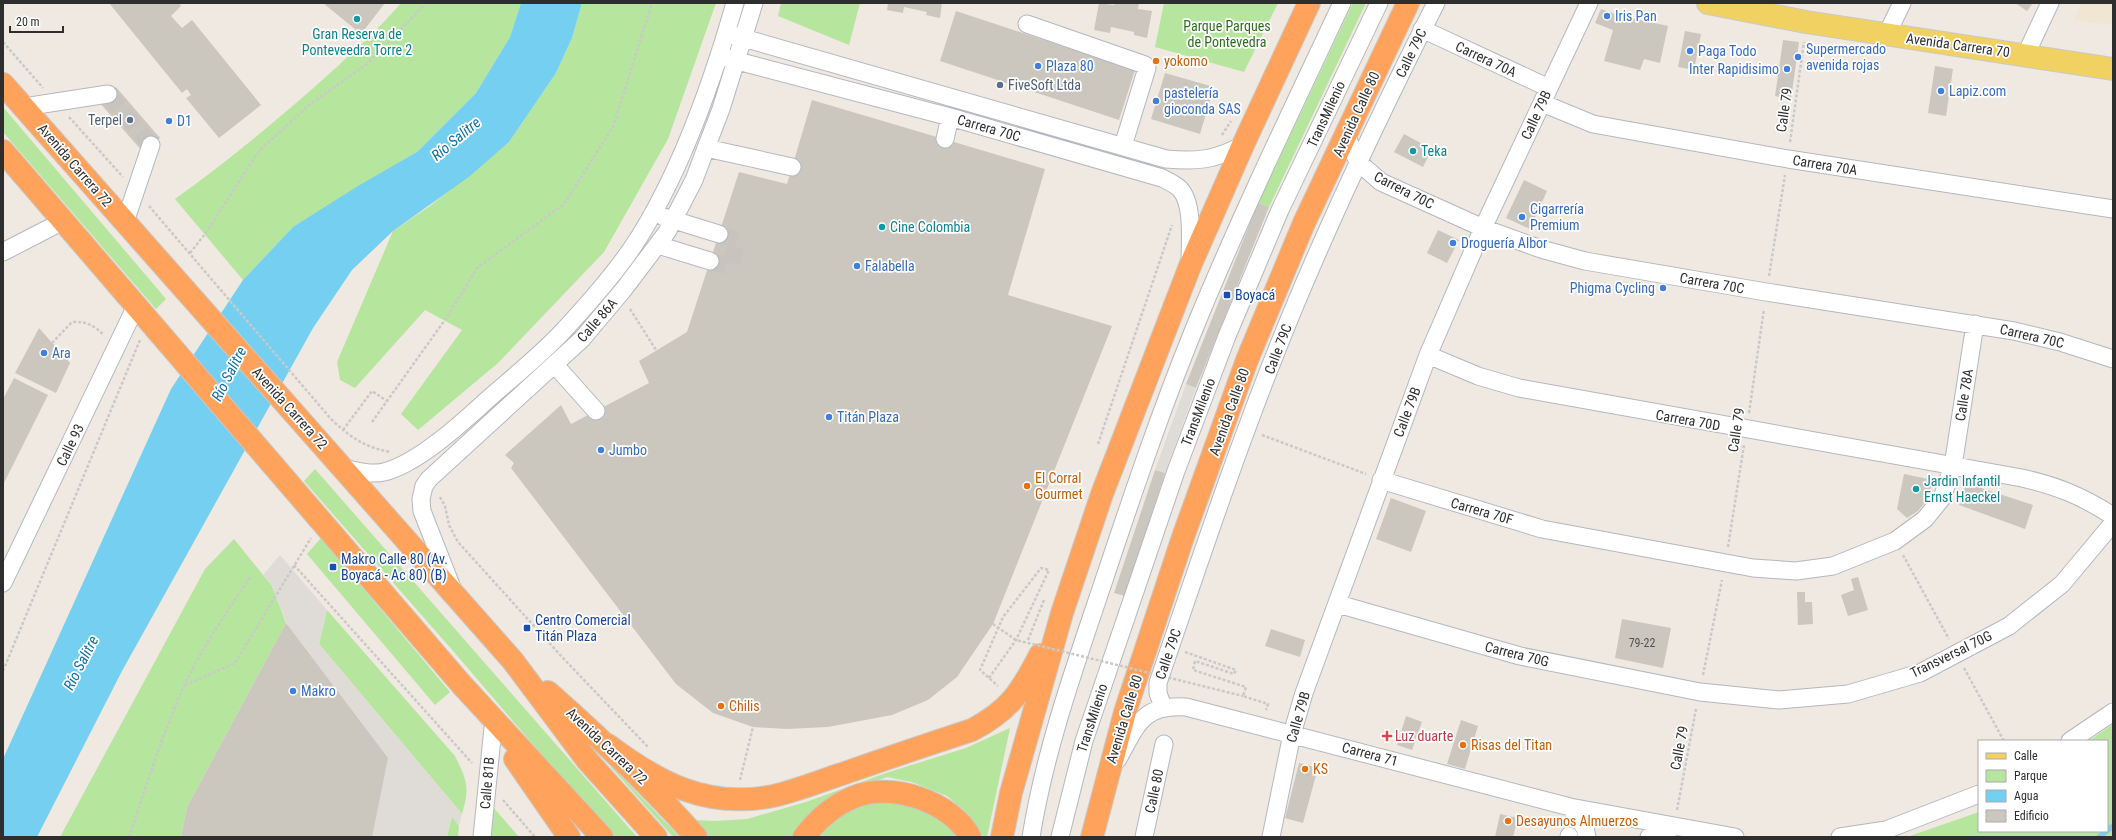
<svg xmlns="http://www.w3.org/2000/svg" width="2116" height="840" font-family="'Roboto Condensed',sans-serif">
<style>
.education{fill:#f0e6d1}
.green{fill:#b6e59e}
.plaza{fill:#dfdcd8}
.water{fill:#75cff0}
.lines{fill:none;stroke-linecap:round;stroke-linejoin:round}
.stream{stroke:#75cff0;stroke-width:5.5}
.building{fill:#cbc7bf}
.minor-tunnel{stroke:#c8c4bd;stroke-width:17;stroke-dasharray:17 8;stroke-linecap:butt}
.minor-casing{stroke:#b4b7c1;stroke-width:19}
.major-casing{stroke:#c9c9c9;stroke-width:24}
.highway-casing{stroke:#c9c9c9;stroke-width:24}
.path{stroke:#c9c9c9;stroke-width:2.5;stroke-dasharray:3 2;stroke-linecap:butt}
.minor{stroke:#fff;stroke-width:17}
.major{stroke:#f2d163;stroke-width:22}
.highway{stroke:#ffa35c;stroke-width:22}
.path-bridge{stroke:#c9c9c9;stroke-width:2.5;stroke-dasharray:3 2;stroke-linecap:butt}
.shop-dot{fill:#3f7fe0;stroke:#fff;stroke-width:1.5}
.culture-dot{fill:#0f9aa8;stroke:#fff;stroke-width:1.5}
.food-dot{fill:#e8710a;stroke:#fff;stroke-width:1.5}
.service-dot{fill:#5c6f8a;stroke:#fff;stroke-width:1.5}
.transit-dot{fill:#1a4fb4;stroke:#fff;stroke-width:1.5}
.health-dot{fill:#e0444e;stroke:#fff;stroke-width:1.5}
.labels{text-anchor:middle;stroke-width:3.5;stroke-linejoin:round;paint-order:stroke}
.number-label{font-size:12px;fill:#555452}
.shop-label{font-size:14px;fill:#366cbe;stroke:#fff;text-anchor:start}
.park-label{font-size:14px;fill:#2c6e1b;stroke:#fff}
.culture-label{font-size:14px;fill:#0d838f;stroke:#fff;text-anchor:start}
.street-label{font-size:14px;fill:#2e2e2e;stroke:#fff}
.food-label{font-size:14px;fill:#c56008;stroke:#fff;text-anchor:start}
.service-label{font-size:14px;fill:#4e5e75;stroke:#fff;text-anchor:start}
.transit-label{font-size:14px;fill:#164399;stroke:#fff;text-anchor:start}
.health-label{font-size:14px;fill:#be3a42;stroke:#fff;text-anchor:start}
.water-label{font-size:15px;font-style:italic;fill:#0d6fa3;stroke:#fff}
</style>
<rect width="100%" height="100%" fill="#efe9e1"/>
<path class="education" d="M2081,3H2113V25L2074,20Z"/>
<path class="green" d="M401,3H521L510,37L476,93L417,152L293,227L243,280L175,199C229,160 280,118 329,74C354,51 379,29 401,3Z
M582,3H716L668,139L604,252L498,363L418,430L401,414L462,330L425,310L355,388L340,380L337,362L393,231L430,206L509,142L556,73L572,38Z
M781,3H860L849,45L778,16Z
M1164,3H1278L1244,72L1155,47Z
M1353,3H1366L1269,207L1258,203Z
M3,107L166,299L156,309L3,132Z
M315,469L637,837H612L454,652L304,481Z
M321,538L450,692L435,705L307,554Z
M234,539L272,586L286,623L187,807L181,837H60L205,569Z
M327,610L455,756C467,780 470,788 462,814L319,644Z
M2113,724V837H1907L1979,812V831H2107V741H2089Z
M1010,728L987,837H983L965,811L947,796L912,782L887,777L855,789L794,837H709L694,820L715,821L747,819L806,802L886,773L966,748Z
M594,748L680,837H673Z
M891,800L920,803L962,837H814L828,820L856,806Z
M493,807L519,837H490Z
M452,815L459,826L458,837H447Z"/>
<path class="plaza" d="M1186,384L1196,388L1165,473L1155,470Z
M280,555L327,610L319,644L462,814L459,826L451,816L447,837H372L272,586L263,575Z"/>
<path class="water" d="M521,3H582L572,38L556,73L509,142L470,176L393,231L352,270L313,328L122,671L37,837H3V759L171,389L243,280L293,227L358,186L417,152L476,93L510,37Z"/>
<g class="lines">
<path class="stream" d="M2099,837L2113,826"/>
</g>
<path class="building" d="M109,3H179L181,6L171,16L182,28L192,20L261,105L219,138L186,98L191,95L187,89L182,93Z
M323,3H385L361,34Z
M888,3H942L940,18L926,15L927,12L904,7L903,13L887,10Z
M1099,3L1114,5L1115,3H1139L1138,9L1152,11L1147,38L1134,35V32L1111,27L1110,33L1094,30Z
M2015,3H2033L2027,11Z
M1601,9L1618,15L1668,26L1660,63L1644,59L1640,70L1604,61L1613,30L1595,23Z
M956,11L1135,70L1119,120L940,61Z
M1685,31L1701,34L1694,70L1678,67Z
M1783,40L1799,42L1791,99L1775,96Z
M1935,66L1953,69L1946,116L1928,113Z
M1165,73L1214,87L1200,134L1151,119Z
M116,87L160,138L143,152L99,102Z
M812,100L1045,169L1008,295L1112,326L993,624L957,677L928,700L892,715L828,727L787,729L753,727L713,713L676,684L511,468L514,463L505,455L561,405L571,424L649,383L639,361L687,332L739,172L787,184Z
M1404,134L1432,149L1423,167L1394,152Z
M1524,180L1547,191L1530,229L1506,218Z
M1258,203L1269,207L1196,388L1186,384Z
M1438,230L1459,240L1447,263L1427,253Z
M39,328L70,363L56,393L15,373Z
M14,378L48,395L3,485V399Z
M1155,470L1165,473L1125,596L1114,593Z
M1904,474L1933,480L1928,499L1918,511L1907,518L1897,509Z
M1966,483L2033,505L2025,529L1959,505Z
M1391,498L1426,511L1411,552L1376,539Z
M1858,577L1868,610L1848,616L1841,595L1854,590L1851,579Z
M1797,592H1805V602H1812L1813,624L1798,625Z
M1622,619L1671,628L1663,668L1615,658Z
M286,623L388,758L372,837H181L187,807Z
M1271,629L1305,640L1300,657L1265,646Z
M1406,716L1422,722L1412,750L1397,745Z
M1461,720L1478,726L1465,769L1447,764Z
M1299,763L1318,768L1303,823L1285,818Z
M1500,814L1518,818L1513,837H1495Z"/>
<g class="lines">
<path class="minor-tunnel" d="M108,94L151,145
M710,261L730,267L738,240L719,234"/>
<g class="minor-casing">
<path id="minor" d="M1027,24L1145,65L1147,68L1123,146
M1422,29L1549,88
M1887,34L1902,3
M733,35L1166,159C1197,162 1215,160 1243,145
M2026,54L2050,3
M726,58L950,117L1162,178C1168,181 1175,184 1180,189C1194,204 1190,243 1190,262
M1542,103L1593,124L1788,159L2113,209
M24,107L108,94
M1346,135L1358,162L1381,182L1483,228L1541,249L1585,261L1766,292L2014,331L2060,342L2113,359
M945,139L950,117
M706,148L792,167
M664,217L719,234
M125,222L151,145
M658,245L710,261
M3,252L63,221
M1428,355L1478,376L1519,388L2022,478C2057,486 2082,496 2113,516
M555,365L596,411
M343,468C356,471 371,475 384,472C417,464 462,423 487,400C513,377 541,355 564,330C589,303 614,275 634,245C680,175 712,83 735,3
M1381,480L1542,529L1753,568L1796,571L1833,566L1895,541L1925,519L1942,498L1953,466L1975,324
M3,583L136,306
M451,585L422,511L421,499L424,486L429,479L582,339L624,289L667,232L694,180L706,148L721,109L754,3
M1338,604L1520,656L1700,692L1779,700L1848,694L1920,673L2009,626L2062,584L2113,523
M1163,707L1158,693V683C1197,569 1235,454 1280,342C1326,227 1380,114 1436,3
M2070,741L2113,712
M1118,759C1137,725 1142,704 1186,707L1570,807L1735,837
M1570,807L1585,828L1587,837
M482,837L493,728
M1031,837C1045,750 1075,666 1103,583C1133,493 1163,404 1199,317C1243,211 1293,107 1342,3
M1060,837L1084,741L1176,471L1227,336L1280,210L1379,3
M1144,837L1164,744
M1271,837L1292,734L1304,693L1428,355L1483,228L1589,3
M1569,837V836
M1649,837L1674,827
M1840,837L1886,830L1979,794"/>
</g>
<g class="major-casing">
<path id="major" d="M1708,3L1806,22L2113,69"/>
</g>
<g class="highway-casing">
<path id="highway" d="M3,84L513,661L587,760L656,837
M3,151L462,685L602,837
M548,692C600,738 650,785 696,837
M608,745C659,783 706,809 773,796C796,791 820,781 842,774C885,759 929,744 972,730C1010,710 1021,692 1040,655
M515,759L569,837
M804,837C817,820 834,805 854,797C891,782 951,801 970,837
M1002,837L1011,793L1062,613L1102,494L1190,266L1243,145L1309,3
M1092,837L1125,712L1183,537L1247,360L1304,223L1408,3"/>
</g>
<path class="path" d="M3,42L43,88
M69,117L123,177
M1222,135L1231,121
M1790,142L1804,42
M149,206L331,419C350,437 364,447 390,452
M190,253L205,234L259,151L309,105L367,64L426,3
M1769,276L1785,175
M630,309L656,350
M52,343L72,322C87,321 94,326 104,335
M1749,413L1764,309
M372,422L447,317L477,268L564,204L613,127L652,3
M343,430L372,391L387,401
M1262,435L1366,474
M1098,444L1172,225
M440,497L445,506L449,525L458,542L562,657L648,747
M1728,547L1744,445
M1903,555L1949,639
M294,565L472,763
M1028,640L1044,600
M1185,652L1236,670L1234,674L1195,661L1193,670L1246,687L1243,696L1268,704L1266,710
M1964,668L2004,741
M3,671L140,340
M1703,675L1722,580
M989,678L1016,640L1049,570L1041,568L1003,617L980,670L998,686
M185,685L235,663L311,538
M740,780L753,727
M503,800L535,837
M1677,810L1696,709
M129,837C146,786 162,735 184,686C202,647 227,612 250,577"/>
<use href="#minor" class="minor"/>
<use href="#major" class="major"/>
<use href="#highway" class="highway"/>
<path class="path-bridge" d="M993,624L1016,640L1243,696"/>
</g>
<g class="shop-dot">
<circle cx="1607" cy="16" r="4"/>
<circle cx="1690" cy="51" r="4"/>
<circle cx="1798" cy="57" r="4"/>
<circle cx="1038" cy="66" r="4"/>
<circle cx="1787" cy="69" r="4"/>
<circle cx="1941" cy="91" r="4"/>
<circle cx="1156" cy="101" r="4"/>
<circle cx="169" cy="121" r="4"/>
<circle cx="1522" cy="217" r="4"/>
<circle cx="1453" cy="243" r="4"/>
<circle cx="857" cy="266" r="4"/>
<circle cx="1663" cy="288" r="4"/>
<circle cx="44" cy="353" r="4"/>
<circle cx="829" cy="417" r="4"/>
<circle cx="601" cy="450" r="4"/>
<circle cx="293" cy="691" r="4"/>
</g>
<g class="culture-dot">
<circle cx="357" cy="19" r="4"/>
<circle cx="1413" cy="151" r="4"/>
<circle cx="882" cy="227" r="4"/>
<circle cx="1916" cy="489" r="4"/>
</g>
<g class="food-dot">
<circle cx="1156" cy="61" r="4"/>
<circle cx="1027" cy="486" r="4"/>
<circle cx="721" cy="706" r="4"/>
<circle cx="1463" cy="745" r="4"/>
<circle cx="1305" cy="769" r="4"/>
<circle cx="1508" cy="821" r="4"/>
</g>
<g class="service-dot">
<circle cx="1000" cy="85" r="4"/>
<circle cx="130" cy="120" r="4"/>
</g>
<g class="transit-dot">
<rect x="1223" y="291" width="8" height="8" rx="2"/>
<rect x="329" y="563" width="8" height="8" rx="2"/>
<rect x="523" y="624" width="8" height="8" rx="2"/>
</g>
<path class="health-dot" d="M1385 730h4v4h4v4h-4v4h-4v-4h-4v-4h4z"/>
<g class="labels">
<g class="number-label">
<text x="1642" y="647">79-22</text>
</g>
<g class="shop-label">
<text x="1615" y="21">Iris Pan</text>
<text x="1806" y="54">Supermercado<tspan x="1806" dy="16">avenida rojas</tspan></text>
<text x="1698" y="56">Paga Todo</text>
<text x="1046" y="71">Plaza 80</text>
<text x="1779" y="74" text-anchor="end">Inter Rapidisimo</text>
<text x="1949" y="96">Lapiz.com</text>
<text x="1164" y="98">pastelería<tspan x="1164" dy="16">gioconda SAS</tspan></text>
<text x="177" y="126">D1</text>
<text x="1530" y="214">Cigarrería<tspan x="1530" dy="16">Premium</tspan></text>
<text x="1461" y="248">Droguería Albor</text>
<text x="865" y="271">Falabella</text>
<text x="1655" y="293" text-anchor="end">Phigma Cycling</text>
<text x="52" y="358">Ara</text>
<text x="837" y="422">Titán Plaza</text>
<text x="609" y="455">Jumbo</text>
<text x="301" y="696">Makro</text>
</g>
<g class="park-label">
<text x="1227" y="31">Parque Parques<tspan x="1227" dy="16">de Pontevedra</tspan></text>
</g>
<g class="culture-label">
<text x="357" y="39" text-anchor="middle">Gran Reserva de<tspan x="357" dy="16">Ponteveedra Torre 2</tspan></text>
<text x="1421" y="156">Teka</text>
<text x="890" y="232">Cine Colombia</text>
<text x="1924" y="486">Jardin Infantil<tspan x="1924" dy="16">Ernst Haeckel</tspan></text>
</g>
<g class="street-label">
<text transform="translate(1958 45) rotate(8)" y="5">Avenida Carrera 70</text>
<text transform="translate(1411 53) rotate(-64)" y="5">Calle 79C</text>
<text transform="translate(1486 59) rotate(25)" y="5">Carrera 70A</text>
<text transform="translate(1784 110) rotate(-82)" y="5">Calle 79</text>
<text transform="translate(1326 114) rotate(-65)" y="5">TransMilenio</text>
<text transform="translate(1356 114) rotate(-65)" y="5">Avenida Calle 80</text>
<text transform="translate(1536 115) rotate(-65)" y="5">Calle 79B</text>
<text transform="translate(989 128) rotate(16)" y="5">Carrera 70C</text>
<text transform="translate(75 165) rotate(49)" y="5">Avenida Carrera 72</text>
<text transform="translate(1825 165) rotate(9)" y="5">Carrera 70A</text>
<text transform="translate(1404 190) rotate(27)" y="5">Carrera 70C</text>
<text transform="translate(1712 283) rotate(10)" y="5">Carrera 70C</text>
<text transform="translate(597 320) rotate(-49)" y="5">Calle 86A</text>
<text transform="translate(2032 336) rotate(13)" y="5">Carrera 70C</text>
<text transform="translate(1278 349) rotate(-69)" y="5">Calle 79C</text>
<text transform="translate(1964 395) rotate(-81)" y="5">Calle 78A</text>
<text transform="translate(290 408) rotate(48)" y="5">Avenida Carrera 72</text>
<text transform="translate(1198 412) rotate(-69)" y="5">TransMilenio</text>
<text transform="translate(1229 412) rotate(-70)" y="5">Avenida Calle 80</text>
<text transform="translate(1407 412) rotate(-69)" y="5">Calle 79B</text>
<text transform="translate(1688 420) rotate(10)" y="5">Carrera 70D</text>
<text transform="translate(1736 430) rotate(-81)" y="5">Calle 79</text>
<text transform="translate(70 445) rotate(-64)" y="5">Calle 93</text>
<text transform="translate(1482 511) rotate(16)" y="5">Carrera 70F</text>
<text transform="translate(1168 654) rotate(-71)" y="5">Calle 79C</text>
<text transform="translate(1517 654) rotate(14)" y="5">Carrera 70G</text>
<text transform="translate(1951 654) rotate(-26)" y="5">Transversal 70G</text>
<text transform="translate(1298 717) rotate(-74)" y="5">Calle 79B</text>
<text transform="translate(1092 718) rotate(-72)" y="5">TransMilenio</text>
<text transform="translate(1124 719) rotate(-73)" y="5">Avenida Calle 80</text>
<text transform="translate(607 746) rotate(43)" y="5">Avenida Carrera 72</text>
<text transform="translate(1679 748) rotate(-79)" y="5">Calle 79</text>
<text transform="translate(1370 754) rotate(15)" y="5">Carrera 71</text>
<text transform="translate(487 783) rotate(-85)" y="5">Calle 81B</text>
<text transform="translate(1154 791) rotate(-78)" y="5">Calle 80</text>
</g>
<g class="food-label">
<text x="1164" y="66">yokomo</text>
<text x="1035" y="483">El Corral<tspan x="1035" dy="16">Gourmet</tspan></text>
<text x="729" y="711">Chilis</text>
<text x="1471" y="750">Risas del Titan</text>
<text x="1313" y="774">KS</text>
<text x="1516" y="826">Desayunos Almuerzos</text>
</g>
<g class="service-label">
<text x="1008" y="90">FiveSoft Ltda</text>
<text x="122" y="125" text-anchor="end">Terpel</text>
</g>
<g class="transit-label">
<text x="1235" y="300">Boyacá</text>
<text x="341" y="564">Makro Calle 80 (Av.<tspan x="341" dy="16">Boyacá - Ac 80) (B)</tspan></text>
<text x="535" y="625">Centro Comercial<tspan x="535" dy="16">Titán Plaza</tspan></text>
</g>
<g class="health-label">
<text x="1395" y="741">Luz duarte</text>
</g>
<g class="water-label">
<text transform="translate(456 139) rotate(-40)" y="5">Río Salitre</text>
<text transform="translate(229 374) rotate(-63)" y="5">Río Salitre</text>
<text transform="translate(81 663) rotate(-63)" y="5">Río Salitre</text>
</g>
</g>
<rect width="2116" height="840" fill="none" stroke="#2e2e2e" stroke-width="8"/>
<rect x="1978" y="740" width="130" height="92" fill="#ffffff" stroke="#ababab"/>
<rect x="1986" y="753" width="20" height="6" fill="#f2d163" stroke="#ababab"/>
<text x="2014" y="760" font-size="12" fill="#2e2e2e">Calle</text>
<rect x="1986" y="770" width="20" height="12" fill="#b6e59e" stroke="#ababab"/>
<text x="2014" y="780" font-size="12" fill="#2e2e2e">Parque</text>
<rect x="1986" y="790" width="20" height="12" fill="#75cff0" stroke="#ababab"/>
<text x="2014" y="800" font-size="12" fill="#2e2e2e">Agua</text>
<rect x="1986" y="810" width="20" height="12" fill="#cbc7bf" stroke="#ababab"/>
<text x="2014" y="820" font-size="12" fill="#2e2e2e">Edificio</text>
<path d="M10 26v6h53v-6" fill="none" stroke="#2e2e2e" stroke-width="2"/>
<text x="16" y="26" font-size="12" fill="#2e2e2e" stroke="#ffffff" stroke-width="3" paint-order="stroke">20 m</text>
</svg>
